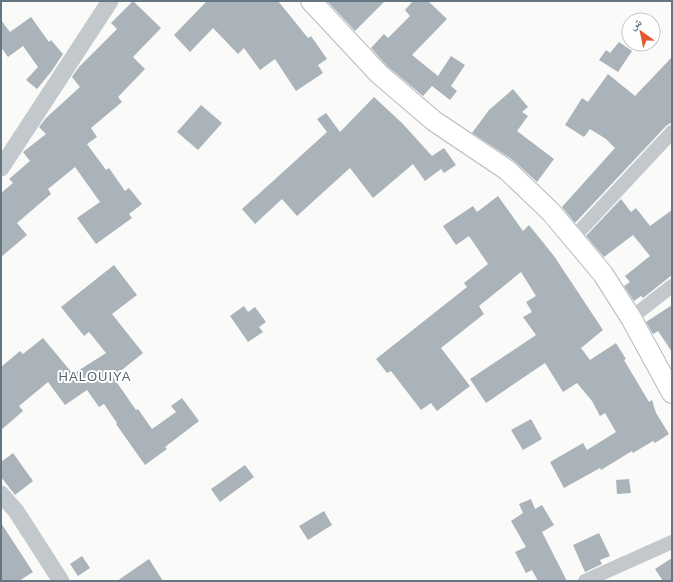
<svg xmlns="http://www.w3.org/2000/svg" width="673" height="582" font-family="Arial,'Noto Naskh Arabic',sans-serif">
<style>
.building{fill:#aab3b9}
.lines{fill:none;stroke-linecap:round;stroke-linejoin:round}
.secondary-casing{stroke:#b3babf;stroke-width:22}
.minor{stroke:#c3c8cc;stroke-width:14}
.tertiary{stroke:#c3c8cc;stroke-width:17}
.secondary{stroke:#fff;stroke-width:20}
.labels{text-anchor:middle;stroke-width:4;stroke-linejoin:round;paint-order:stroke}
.quarter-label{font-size:13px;letter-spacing:1px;fill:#57646e;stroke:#fff}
</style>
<rect width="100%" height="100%" fill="#fafaf8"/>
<path class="building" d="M133,1L161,28L133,57L145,69L118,97L122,102L91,128L97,137L87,144L106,170L109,168L125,191L129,188L142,204L129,214L132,218L96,244L77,218L100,202L75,167L48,189L51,194L17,223L27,235L1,257V193L13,183L9,179L30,161L23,152L46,134L39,127L46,118L80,87L72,77L79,67L117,29L111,23Z
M207,1H278L308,38L311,36L327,59L318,65L323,73L296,91L275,59L260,70L244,48L238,54L213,28L190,52L174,35Z
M327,1H385L355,31Z
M413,1H428L447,19L412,55L438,76L451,56L465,65L451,86L457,91L450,100L432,86L423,96L387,66L371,48L384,34L388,38L410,16L405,10Z
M31,17L49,42L51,40L63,54L51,72L37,89L26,80L38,67L23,46L8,57L1,47V20L10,32Z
M619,42L632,51L618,72L599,60L606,50L610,53Z
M672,57V122L666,126L575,223L562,207L615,148L606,139L590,129L584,137L565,125L582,98L588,102L608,74L635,96Z
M513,89L528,107L522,112L528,116L517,131L554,159L537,182L513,160L472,133L489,110Z
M374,97L403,124L432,156L444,148L456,165L444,173L441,169L425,181L413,164L373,198L350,168L297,216L282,199L255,224L242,209L327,132L317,119L326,113L340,132Z
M201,105L222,123L198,150L177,132Z
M498,196L523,231L529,225L554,256L603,330L581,348L590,360L616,343L626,359L624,360L649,402L652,400L656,413L669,434L655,443L653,441L633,453L632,451L601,470L600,468L564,488L550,462L583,443L587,450L616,432L605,413L600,416L592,401L577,383L563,392L545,363L486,403L470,379L536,335L523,317L532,312L526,302L536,296L521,272L479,306L484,314L441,348L470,386L437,411L431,403L421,410L391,371L387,373L376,359L467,287L464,283L488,264L469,236L456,245L443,226L473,206L477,212Z
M621,199L631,212L636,208L650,226L672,210V275L643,298L641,296L634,301L624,286L630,282L625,276L650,256L633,235L604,257L586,236Z
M114,265L137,295L112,314L143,353L113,377L136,410L138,409L152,429L176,412L171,406L182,398L199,421L165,447L167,449L145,465L116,424L117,423L104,404L99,407L87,390L65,405L48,382L19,406L23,411L1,430V367L20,351L23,354L43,338L73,374L106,353L89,332L84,336L61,307Z
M672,305V352L658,331L653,334L646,322Z
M244,306L248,312L255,307L266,322L259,327L263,332L248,342L230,316Z
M531,419L542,439L523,450L511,430Z
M13,453L33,481L15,495L1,477V462Z
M245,465L254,477L220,502L211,489Z
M629,479L631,493L617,494L616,480Z
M531,499L535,509L542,505L554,525L542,532L567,581H538L532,570L526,573L515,552L526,547L511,521L523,513L519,504Z
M324,511L332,525L308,540L299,526Z
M1,523L33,572L19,581H1Z
M599,533L610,556L600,560L602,564L585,572L573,545Z
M82,556L90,568L78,576L70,564Z
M672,558V581H663L655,569Z
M149,559L163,581H117Z"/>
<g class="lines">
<g class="secondary-casing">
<path id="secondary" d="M311,1L379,74L434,121L507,170L551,212L603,274L631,318L672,393"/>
</g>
<path class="minor" d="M574,237L672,132
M631,318L672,286
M585,581L672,542"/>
<path class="tertiary" d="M1,168L110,1
M1,494L16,511L61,581"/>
<use href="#secondary" class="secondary"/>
</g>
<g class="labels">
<g class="quarter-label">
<text x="95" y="381">HALOUIYA</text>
</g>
</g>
<rect width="673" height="582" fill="none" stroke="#657683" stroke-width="4"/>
<g transform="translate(641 32) rotate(327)"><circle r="19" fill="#ffffff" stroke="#c1c8cd"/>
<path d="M0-3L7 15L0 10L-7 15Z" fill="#e4572e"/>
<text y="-6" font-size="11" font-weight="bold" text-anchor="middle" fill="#657683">ش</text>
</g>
</svg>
